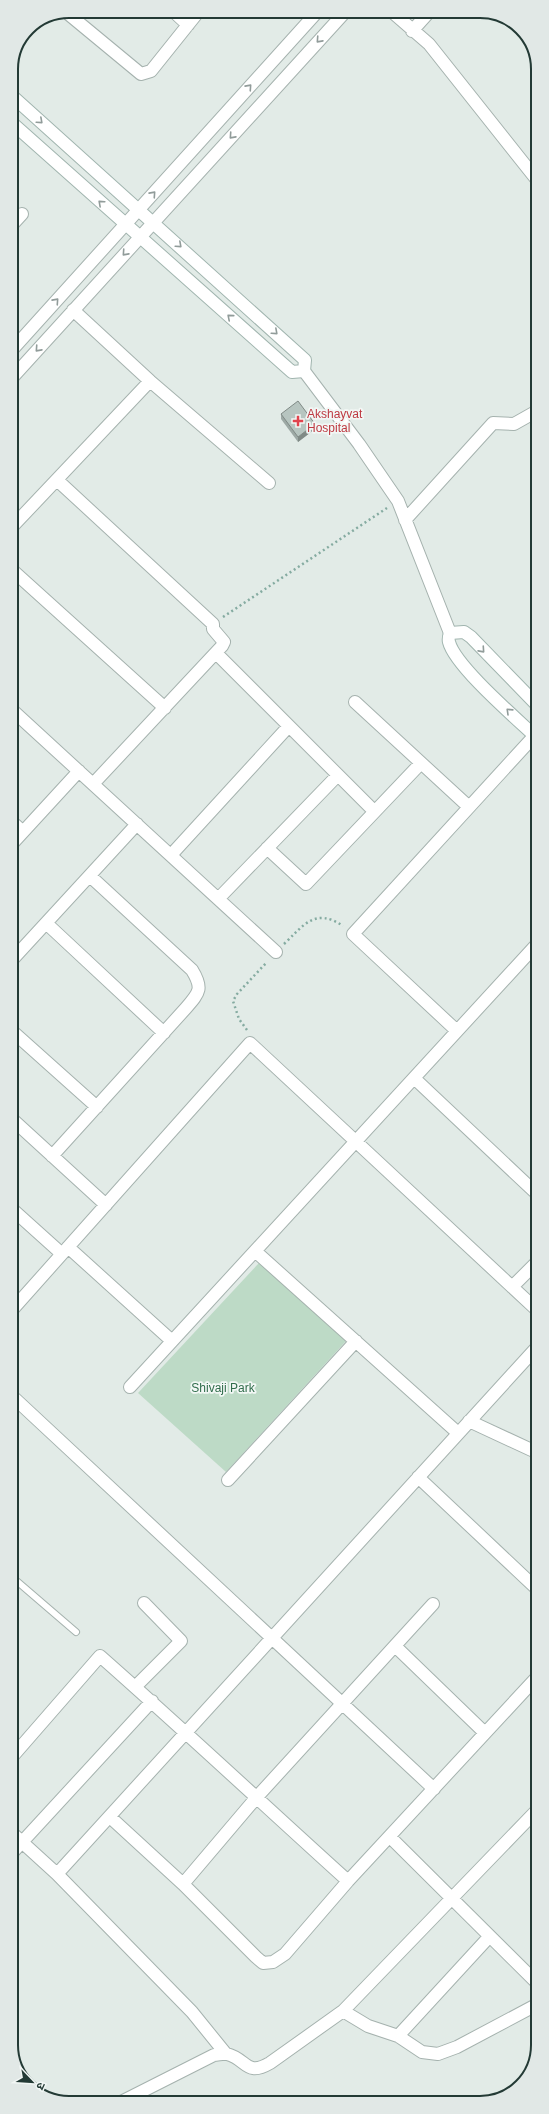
<svg xmlns="http://www.w3.org/2000/svg" width="549" height="2114" font-family="Helvetica,'Noto Sans Devanagari',sans-serif">
<style>
.green{fill:#bddac6}
.lines{fill:none;stroke-linecap:round;stroke-linejoin:round}
.lane-casing{stroke:#a5b2ae;stroke-width:8}
.street-casing{stroke:#a5b2ae;stroke-width:14}
.secondary-casing{stroke:#a1b5af;stroke-width:14}
.path{stroke:#85aba1;stroke-width:2.5;stroke-dasharray:2 3;stroke-linecap:butt}
.lane{stroke:#fff;stroke-width:6}
.street{stroke:#fff;stroke-width:12}
.secondary{stroke:#fff;stroke-width:12}
.wall{fill:#9da9a5}
.shaded-wall{fill:#808a86}
.building{fill:#b7c5c0;stroke:#808a86}
.oneway{stroke:#919c9a}
.health-dot{fill:#e0444e;stroke:#f2f7f5;stroke-width:1.5}
.labels{text-anchor:middle;stroke-width:3.5;stroke-linejoin:round;paint-order:stroke}
.health-label{font-size:12px;fill:#be3a42;stroke:#f2f7f5;text-anchor:start}
.park-label{font-size:12px;fill:#316d4c;stroke:#f2f7f5}
.rim{fill:none;stroke:#233a35;stroke-width:2}
</style>
<rect width="100%" height="100%" fill="#e2ebe7"/>
<path class="green" d="M259,1263L346,1341L226,1472L138,1393Z"/>
<g class="lines">
<g class="lane-casing">
<path id="lane" d="M12,1577L76,1632"/>
</g>
<g class="street-casing">
<path id="street" d="M173,11L188,25
M391,11L429,44L537,180
M66,12L141,74L151,71L199,11
M412,31L430,11
M11,226L22,214
M73,310L150,381L269,483
M11,351L318,11
M304,371L359,444L398,501L450,633
M11,379L346,11
M57,480L213,624V629L224,642L222,646L93,784
M405,520L493,423L514,424L537,411
M11,528L150,381
M11,569L165,708
M216,653L374,811
M355,702L469,807
M11,709L276,952
M11,821L23,832
M11,845L79,771
M267,848L306,884L421,763
M171,855L289,726
M218,899L337,776
M46,923L164,1033
M12,960L137,824
M12,1031L97,1107
M457,1031L353,934L537,733
M414,1078L537,1194
M12,1119L106,1205
M52,1156L186,1008C200,992 203,988 192,970L90,876
M12,1209L62,1254
M68,1247L172,1341
M255,1251L458,1433
M512,1287L538,1261
M12,1310L250,1043L538,1311
M130,1387L537,944
M12,1396L434,1789
M469,1421L538,1453
M418,1477L538,1590
M228,1480L356,1341
M395,1646L485,1733
M135,1687L181,1641L144,1603
M12,1757L100,1656C184,1730 265,1806 348,1881
M110,1817L183,1884L256,1957L263,1963L273,1962L285,1954L348,1881L538,1676
M12,1833L57,1874L192,2012L226,2054
M390,1837L538,1984
M12,1853L152,1701
M57,1874L538,1346
M183,1884L256,1798L433,1604
M343,2011L368,2026L398,2036L422,2052L438,2054L457,2047L538,2004
M398,2036L489,1937
M119,2103L214,2055C218,2055 223,2053 227,2054C247,2059 246,2077 270,2063L343,2011L538,1809"/>
</g>
<g class="secondary-casing">
<path id="secondary" d="M11,95L305,360L304,371L292,372L11,122
M537,705L471,637L464,632L450,633C449,636 448,639 449,642C455,666 517,719 537,738"/>
</g>
<path class="path" d="M223,617L387,508
M284,944C304,925 315,907 343,926
M247,1030L239,1019L233,1001L237,994L267,962"/>
<use href="#lane" class="lane"/>
<use href="#street" class="street"/>
<use href="#secondary" class="secondary"/>
</g>
<path class="wall" d="M281,414L315,429L298,442L281,419Z"/>
<path class="shaded-wall" d="M315,424V429L298,442V437Z"/>
<path class="building" d="M298,401L315,424L298,437L281,414Z"/>
<defs><path id="oneway-chevron" d="M-2-3.5L2.5 0L-2 3.5" fill="none" stroke-width="1.6" stroke-linecap="round" stroke-linejoin="round"/></defs>
<g class="oneway">
<use href="#oneway-chevron" transform="translate(319 40) rotate(132)"/>
<use href="#oneway-chevron" transform="translate(249 87) rotate(-48)"/>
<use href="#oneway-chevron" transform="translate(40 121) rotate(42)"/>
<use href="#oneway-chevron" transform="translate(232 136) rotate(132)"/>
<use href="#oneway-chevron" transform="translate(153 194) rotate(-48)"/>
<use href="#oneway-chevron" transform="translate(101 203) rotate(-138)"/>
<use href="#oneway-chevron" transform="translate(179 245) rotate(42)"/>
<use href="#oneway-chevron" transform="translate(125 253) rotate(132)"/>
<use href="#oneway-chevron" transform="translate(56 301) rotate(-48)"/>
<use href="#oneway-chevron" transform="translate(230 317) rotate(-139)"/>
<use href="#oneway-chevron" transform="translate(275 332) rotate(42)"/>
<use href="#oneway-chevron" transform="translate(38 349) rotate(132)"/>
<use href="#oneway-chevron" transform="translate(482 650) rotate(48)"/>
<use href="#oneway-chevron" transform="translate(509 711) rotate(-136)"/>
</g>
<path class="health-dot" d="M296 415h4v4h4v4h-4v4h-4v-4h-4v-4h4z"/>
<g class="labels">
<g class="health-label">
<text x="307" y="418">Akshayvat<tspan x="307" dy="14">Hospital</tspan></text>
</g>
<g class="park-label">
<text x="223" y="1392">Shivaji Park</text>
</g>
</g>
<path d="M0 0H549V2114H0ZM69 18H480A51 51 0 0 1 531 69V2045A51 51 0 0 1 480 2096H69A51 51 0 0 1 18 2045V69A51 51 0 0 1 69 18Z" fill="#e1e8e6" fill-rule="evenodd"/>
<path class="rim" d="M69 18H480A51 51 0 0 1 531 69V2045A51 51 0 0 1 480 2096H69A51 51 0 0 1 18 2045V69A51 51 0 0 1 69 18Z"/>
<g transform="translate(32 2082) rotate(115)" stroke="#f2f7f5" stroke-width="3" paint-order="stroke">
<path d="M0-3L7 15L0 10L-7 15Z" fill="#233a35"/>
<text y="-6" font-size="11" font-weight="bold" text-anchor="middle" fill="#233a35">उ</text>
</g>
</svg>
